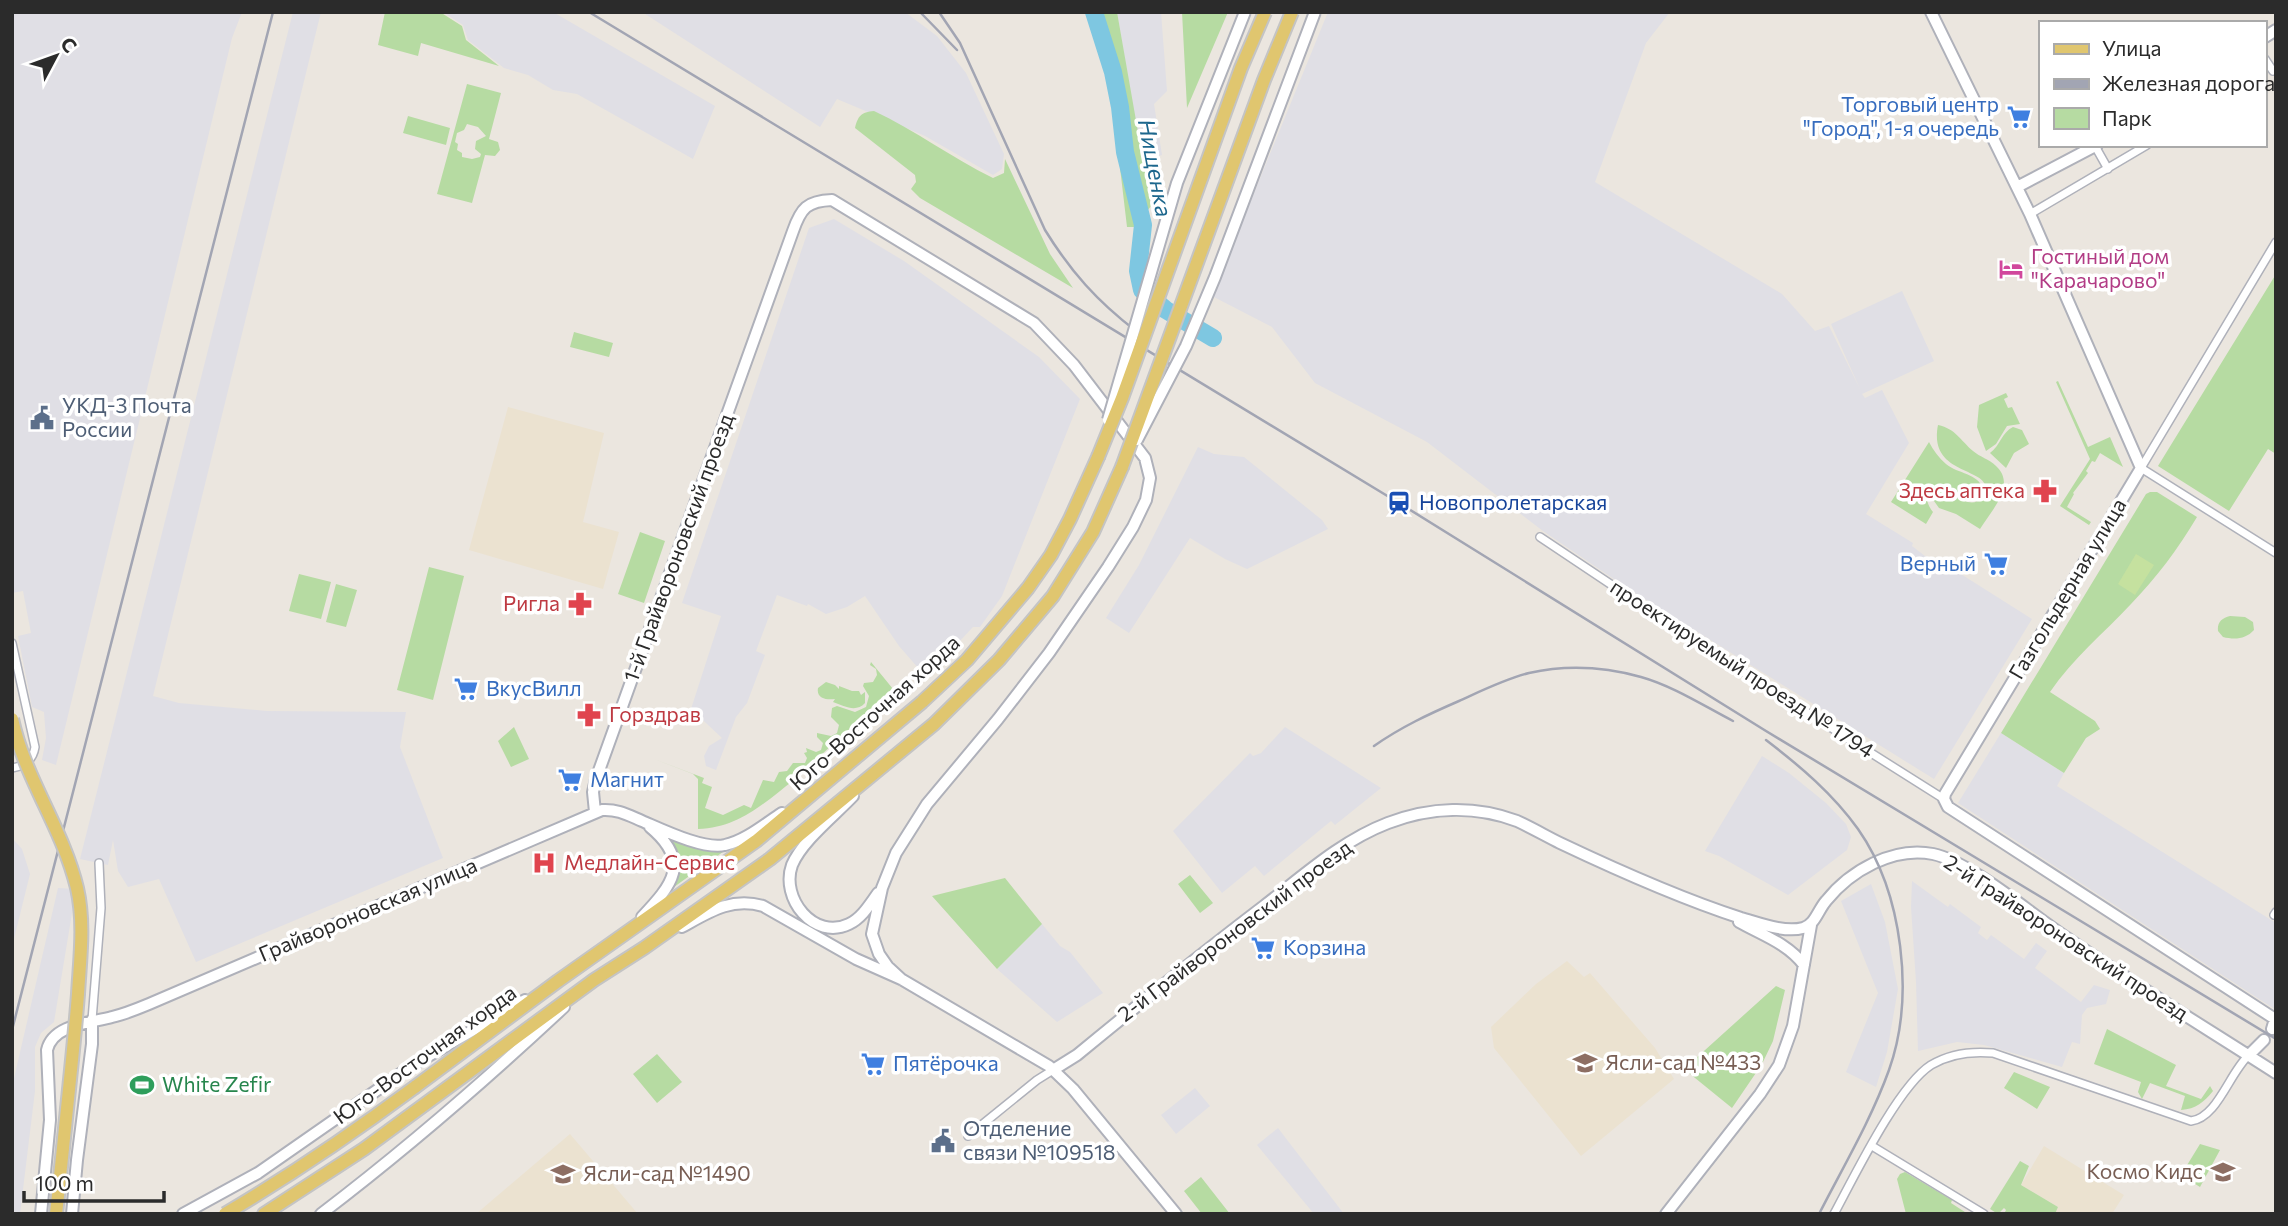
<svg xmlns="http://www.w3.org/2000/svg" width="2288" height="1226" font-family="Commissioner,sans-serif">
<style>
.industrial{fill:#e0dfe5}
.education{fill:#ebe2d0}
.green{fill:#b6dba2;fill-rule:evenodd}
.pitch{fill:#c5e19f}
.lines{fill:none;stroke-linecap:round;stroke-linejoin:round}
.river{stroke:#7ec7e1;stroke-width:18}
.street-casing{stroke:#afb1ba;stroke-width:10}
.secondary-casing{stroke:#afb1ba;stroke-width:14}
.primary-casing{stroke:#c4c4c4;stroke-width:16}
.street{stroke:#fff;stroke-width:7}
.secondary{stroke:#fff;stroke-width:10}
.primary{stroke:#e0c66f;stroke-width:12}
.rail{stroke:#a2a5b3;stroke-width:2.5}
.secondary-bridge-casing{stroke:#afb1ba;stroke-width:14;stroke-linecap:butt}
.primary-bridge-casing{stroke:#c4c4c4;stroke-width:16;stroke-linecap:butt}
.secondary-bridge{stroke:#fff;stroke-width:10}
.primary-bridge{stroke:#e0c66f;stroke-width:12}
.labels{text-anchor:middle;stroke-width:7;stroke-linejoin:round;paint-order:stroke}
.shop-label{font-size:21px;fill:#366cbe;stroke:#fff;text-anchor:start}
.hotel-label{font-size:21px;fill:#b23c85;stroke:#fff;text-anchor:start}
.service-label{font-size:21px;fill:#4e5e75;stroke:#fff;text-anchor:start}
.health-label{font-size:21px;fill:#be3a42;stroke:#fff;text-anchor:end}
.transit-label{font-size:21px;fill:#164399;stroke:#fff;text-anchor:start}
.street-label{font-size:21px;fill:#2b2b2b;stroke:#fff}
.education-label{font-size:21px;fill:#785e54;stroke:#fff;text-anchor:start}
.leisure-label{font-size:21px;fill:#27864d;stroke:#fff;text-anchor:start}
.water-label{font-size:23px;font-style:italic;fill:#1d678d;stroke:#fff}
</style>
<rect width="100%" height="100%" fill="#ebe6df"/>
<path class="industrial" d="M12,12H242L232,38L56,765L42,760L46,738L44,712L32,707L18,636L31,633L23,591L12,593Z
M293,12H321L153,696L179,703L267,711L406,712L400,747L443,858L196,962L159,879L128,887L118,871L113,840L108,865L80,859Z
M443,12H553L715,106L693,159L577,94L553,90L528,75L504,68L468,40L463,25Z
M642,12H905L937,36L966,73L1004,154L1002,169L993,175L925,136L837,99L820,127Z
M1117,12H1161L1167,91L1154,104L1162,155L1142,160Z
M1328,12H1670L1646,43L1595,182L1782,294L1815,331L1829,326L1860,389L1831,324L1902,291L1934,361L1862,394L1865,398L1882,390L1909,443L1866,514L1913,543L1912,546L1925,556L1945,564L2032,619L1934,779L1630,590L1543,531L1427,442L1315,383L1272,327L1212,296Z
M834,219L904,261L1039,357L1080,399L1002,596L980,627H973L926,677L899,646L865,596L847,607L826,614L808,604L807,606L777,595L756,651L765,655L747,703L736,717L716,770L706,766L704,756L709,746L722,738L691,709L721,616L682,603L809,228Z
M1198,447L1214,454L1244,457L1322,520L1328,529L1247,569L1225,559L1190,538L1129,633L1106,618L1139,565Z
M1285,727L1381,788L1335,825L1331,821L1264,876L1255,866L1222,893L1173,831L1250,753L1253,756L1261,753Z
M2001,733L2064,773L2057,786L2276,923V1010L1958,803Z
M1762,756L1789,773L1826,803L1846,824L1851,837L1847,850L1788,895L1719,856L1705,851Z
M12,838L22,849L30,874L12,947Z
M1912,881L1948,907L1950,904L1981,927L1978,933L1987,940L1991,935L2024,959L2036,943L2047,951L2035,968L2081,1002L2094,985L2110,990L2106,1004L2087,1008L2082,1015L2080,1044L2072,1042L2062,1067L1984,1045L1957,1042L1918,1051L1916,982L1911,907Z
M1871,884L1885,922L1898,989L1887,1052L1876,1087L1846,1072L1878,993L1841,901Z
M58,888L76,889L54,1022L41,1033L35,1047V1091L20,1214H12V1087Z
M1042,924L1060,946L1070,952L1103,993L1057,1022L997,969Z
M1195,1088L1210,1106L1176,1134L1161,1115Z
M1278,1128L1344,1214H1314L1257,1145Z"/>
<path class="education" d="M508,407L604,433L583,522L619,532L603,589L469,550Z
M1567,961L1584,977L1590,973L1655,1048L1674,1079L1581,1156L1494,1048L1491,1027L1536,984Z
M570,1134L638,1214H476Z
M2044,1146L2124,1195L2112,1214H2055L2058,1207L2021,1185Z"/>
<path class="green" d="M385,12H440L462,26L466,40L499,66L421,43L418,56L378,45Z
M1096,12H1117L1151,206L1135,227H1127L1112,100Z
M1182,12H1228L1187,108Z
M467,84L501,93L489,139L498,142L500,150L495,156L485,155L472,203L437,194ZM467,124L478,127L486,136L476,141L475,149L481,154L480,157L472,159L462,157V153L457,150L458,144L455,142L457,133L464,130Z
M874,111C915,130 952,158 993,178L1004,173L1005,159L1050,254L1073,288L920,198L911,189L916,182L915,175L855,128C858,116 861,112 874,111Z
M408,116L450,128L446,145L403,133Z
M2276,274V454L2268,449L2229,511L2158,466Z
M574,332L613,343L609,357L570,347Z
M2058,381L2088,447L2110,437L2123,467L2100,453L2095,462L2092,461L2086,471L2088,473L2073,493L2074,494L2067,507L2091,522L2089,525L2060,506L2090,459L2056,382Z
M2006,393L2008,397L2004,399L2008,408L2012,407L2020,424L2007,426L1996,444L1986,451L1977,427L1979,405Z
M1938,425C1956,429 1960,440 1973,451C1980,457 1989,459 1996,466C2017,485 1991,511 1980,529L1956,514L1939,508L1934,501L1935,492L1941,488C1956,492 1967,511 1983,498C2001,464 1927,481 1938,425Z
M2013,427L2022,430L2029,444L2014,453L2006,468L1990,453C2000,446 2002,432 2013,427Z
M1929,442C1933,450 1939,458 1946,464C1958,474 1978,473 1983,489L1980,496L1972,500L1963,497L1944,485C1926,484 1922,499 1933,512L1926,524L1891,502Z
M2150,492H2157L2197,517C2178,549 2157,577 2131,604C2103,634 2073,658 2050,692L2095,721L2100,729L2086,738L2064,773L2001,733L2146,494Z
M640,532L665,541L644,603L618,594Z
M429,567L464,576L433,700L397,690Z
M299,574L331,582L321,619L289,611Z
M336,584L357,590L346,627L326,622Z
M2230,616L2245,617L2253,622L2254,630C2246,639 2235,640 2223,637L2218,631C2217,622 2222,618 2230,616Z
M871,662L893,689L808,767L791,775L794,780C764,803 739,828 698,829V779L693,774L654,759L704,778L702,783L712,787L705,808L723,815L744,805L751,808L763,780L774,782L779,772L787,771L793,763H805L807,758L804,753L807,752L806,748L816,752L821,750L823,743L817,737V733L831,736L837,733L839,725L831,717L832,708L837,706L855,712L866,707L869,696L863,686L864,683L873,682L877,675L876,669L870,665Z
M826,682L835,685L839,689V686L852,691H859L861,695L865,692V703C856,713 844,706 833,702L835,699C827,700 816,699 818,688Z
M514,727L529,759L511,767L498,741Z
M671,839L727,849L674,887C679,869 680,856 671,839Z
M1190,875L1213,903L1200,913L1178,884Z
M1005,878L1042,924L997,969L932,896Z
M1776,986L1785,990L1773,1041L1762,1064L1732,1108L1684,1069Z
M2107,1029L2176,1065L2166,1086L2201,1099L2210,1086L2213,1091C2204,1102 2196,1109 2181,1110L2185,1096L2150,1083L2142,1099L2138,1092L2141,1082L2094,1064Z
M657,1054L682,1082L657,1103L633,1074Z
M2014,1072L2050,1087L2037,1109L2004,1088Z
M2200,1144L2220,1150L2200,1187L2181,1175Z
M2020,1161L2029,1166L2021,1185L2058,1207L2055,1214H2004L2006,1210L2004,1208L1998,1214L1990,1209Z
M1905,1172L1952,1200L1951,1203L1968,1214H1906L1897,1179L1900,1174Z
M1201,1177L1230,1214H1202L1184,1191Z"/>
<path class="pitch" d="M2136,554L2154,565L2135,595L2118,584Z"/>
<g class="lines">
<path class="river" d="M1094,12L1113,72L1120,107L1125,152L1143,225L1138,271L1142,290L1166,310L1213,338"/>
<g class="street-casing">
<path id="street" d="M2265,59L2273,71
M2095,146L2108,169
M2030,214L2147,145
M2276,242L2141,468L2276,553
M1540,537L1727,662L1944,799
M12,643L35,747C33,760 25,766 12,768
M2274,915L2276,912
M92,1020L101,908L99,863
M968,1136L1037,1080L1053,1070
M1872,1146L1984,1214
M1834,1214C1854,1177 1898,1086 1931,1065C1951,1053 1971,1051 1993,1053L2191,1121C2217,1118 2229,1074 2248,1056"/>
</g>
<g class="secondary-casing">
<path id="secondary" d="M1931,12L2030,214L2141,468L1945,794L1944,799L1948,807L2275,1019L2272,1029
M2265,37L2276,30
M2017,187L2097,145
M853,796C835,815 802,841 792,865C780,898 814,941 849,924C862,918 870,904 878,893
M595,812L593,792L596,779L793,231C801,208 807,201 832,200L1034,323L1074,365L1145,458L1150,478L1146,500L1133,527L1108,567L1049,653L998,719L927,804L896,853L882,888L872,934L879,954L888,967L901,979
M642,917C672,885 692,862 650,827
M1739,922C1762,935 1787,943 1804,965
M682,927C709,912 731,897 763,906L856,959L901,979L1049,1066L1073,1089L1176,1214
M2248,1056L2264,1040
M1053,1070L1077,1055C1139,1004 1201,954 1264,906C1303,876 1341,841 1388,823C1430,807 1475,805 1517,821C1532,828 1546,836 1560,843C1619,871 1679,898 1741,918C1759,923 1784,933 1803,928C1815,925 1818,910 1826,901C1850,871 1893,846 1933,854C1971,862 2032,915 2067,938C2135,985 2206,1028 2276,1073
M41,1214L50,1120L47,1050C53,1024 91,1023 112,1017C125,1014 137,1009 149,1004L602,810C618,809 628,815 642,821C663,830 704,850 725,845C745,841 765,824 782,813
M72,1214L77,1160L92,1044V1020
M183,1214L258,1173L413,1065L525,1000
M321,1214C405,1150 487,1079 564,1007
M1666,1214L1760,1094L1779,1065L1793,1026L1811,925"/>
</g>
<g class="primary-casing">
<path id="primary" d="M415,1087L558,981L756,841L922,702L967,660L1028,588L1051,555L1070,519L1098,457
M56,1214L63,1148
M264,1214L364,1149L594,980L644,948L770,859L934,724L999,660L1053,596L1093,532L1122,467"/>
</g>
<use href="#street" class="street"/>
<use href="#secondary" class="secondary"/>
<use href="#primary" class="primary"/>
<path class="rail" d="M589,12L1399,503L1766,731L2276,1039
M920,12L957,50
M939,12L960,43L1045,230C1071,272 1097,301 1136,331
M1766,740C1800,766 1833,794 1858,829C1903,893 1915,997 1889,1070C1871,1120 1843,1167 1819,1214
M1374,746C1401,727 1429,714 1459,701C1481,691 1505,679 1529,673C1565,665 1605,667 1641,677C1673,686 1704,706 1733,721
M12,1030L273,12"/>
<g class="secondary-bridge-casing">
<path id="secondary-bridge" d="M1108,420L1177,183L1245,12
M1137,440L1186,346L1215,277L1315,12"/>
</g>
<g class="primary-bridge-casing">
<path id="primary-bridge" d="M1098,457L1122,398L1241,68L1265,12
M1122,467L1264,80L1292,12
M12,719C25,779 63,829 77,888C85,923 80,959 78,994C74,1046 68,1097 63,1148
M225,1214C291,1175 353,1133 415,1087"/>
</g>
<use href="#secondary-bridge" class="secondary-bridge"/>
<use href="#primary-bridge" class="primary-bridge"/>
</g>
<defs>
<g id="supermarket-bare" transform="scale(1.89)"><path d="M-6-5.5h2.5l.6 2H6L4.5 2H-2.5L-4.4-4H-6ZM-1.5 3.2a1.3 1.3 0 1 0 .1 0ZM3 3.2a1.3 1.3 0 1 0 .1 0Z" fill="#3f7fe0" stroke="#fff" stroke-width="2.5" paint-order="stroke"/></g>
<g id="hotel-bare" transform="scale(1.89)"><path d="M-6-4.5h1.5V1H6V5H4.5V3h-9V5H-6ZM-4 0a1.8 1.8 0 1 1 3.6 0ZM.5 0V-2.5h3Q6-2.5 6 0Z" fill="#d1479c" stroke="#fff" stroke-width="2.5" paint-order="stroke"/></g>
<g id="civic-bare" transform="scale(1.89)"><path d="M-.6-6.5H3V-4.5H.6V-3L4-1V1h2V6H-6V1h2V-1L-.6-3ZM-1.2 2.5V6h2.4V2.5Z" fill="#5c6f8a" stroke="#fff" stroke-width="2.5" paint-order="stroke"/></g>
<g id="pharmacy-bare" transform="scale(1.89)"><path d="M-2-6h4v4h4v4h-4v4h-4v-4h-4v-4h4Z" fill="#e0444e" stroke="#fff" stroke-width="2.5" paint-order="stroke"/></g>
<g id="station-bare" transform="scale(1.89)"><path d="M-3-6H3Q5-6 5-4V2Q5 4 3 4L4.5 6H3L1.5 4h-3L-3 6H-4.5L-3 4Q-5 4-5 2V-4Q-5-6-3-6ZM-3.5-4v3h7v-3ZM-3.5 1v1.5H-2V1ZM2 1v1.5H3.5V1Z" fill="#1a4fb4" stroke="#fff" stroke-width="2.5" paint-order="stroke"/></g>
<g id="hospital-bare" transform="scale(1.89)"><path d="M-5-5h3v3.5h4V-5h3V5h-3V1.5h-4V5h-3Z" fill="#e0444e" stroke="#fff" stroke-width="2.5" paint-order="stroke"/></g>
<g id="school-bare" transform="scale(1.89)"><path d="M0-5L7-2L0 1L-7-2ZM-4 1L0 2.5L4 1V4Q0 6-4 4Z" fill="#8d6e63" stroke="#fff" stroke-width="2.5" paint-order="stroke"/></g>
<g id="stadium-bare" transform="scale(1.89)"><path d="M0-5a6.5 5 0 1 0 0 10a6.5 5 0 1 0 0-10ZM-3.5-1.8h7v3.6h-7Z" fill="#2e9e5b" stroke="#fff" stroke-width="2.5" paint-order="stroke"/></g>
</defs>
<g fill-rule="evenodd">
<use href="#supermarket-bare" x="2019" y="117"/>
<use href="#hotel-bare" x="2011" y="269"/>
<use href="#civic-bare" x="42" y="418"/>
<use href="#pharmacy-bare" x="2045" y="491"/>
<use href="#station-bare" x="1399" y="503"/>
<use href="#supermarket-bare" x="1996" y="564"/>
<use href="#pharmacy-bare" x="580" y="604"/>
<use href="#supermarket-bare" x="466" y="689"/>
<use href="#pharmacy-bare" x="589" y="715"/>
<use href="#supermarket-bare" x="570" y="780"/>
<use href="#hospital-bare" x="544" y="863"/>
<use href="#supermarket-bare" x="1263" y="948"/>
<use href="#school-bare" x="1585" y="1063"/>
<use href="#supermarket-bare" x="873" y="1064"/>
<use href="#stadium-bare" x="142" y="1085"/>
<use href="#civic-bare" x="943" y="1141"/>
<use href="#school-bare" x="2223" y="1172"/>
<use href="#school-bare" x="563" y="1174"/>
</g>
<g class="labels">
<g class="shop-label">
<text x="1999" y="112" text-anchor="end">Торговый центр<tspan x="1999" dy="24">"Город", 1-я очередь</tspan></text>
<text x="1976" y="571" text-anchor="end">Верный</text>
<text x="486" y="696">ВкусВилл</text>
<text x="590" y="787">Магнит</text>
<text x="1283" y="955">Корзина</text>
<text x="893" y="1071">Пятёрочка</text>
</g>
<g class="hotel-label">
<text x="2031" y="264">Гостиный дом<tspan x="2031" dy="24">"Карачарово"</tspan></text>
</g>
<g class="service-label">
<text x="62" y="413">УКД-3 Почта<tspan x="62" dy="24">России</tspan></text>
<text x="963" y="1136">Отделение<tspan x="963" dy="24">связи №109518</tspan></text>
</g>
<g class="health-label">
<text x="2025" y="498">Здесь аптека</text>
<text x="560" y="611">Ригла</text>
<text x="609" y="722" text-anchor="start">Горздрав</text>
<text x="564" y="870" text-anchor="start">Медлайн-Сервис</text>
</g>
<g class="transit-label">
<text x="1419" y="510">Новопролетарская</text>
</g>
<g class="street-label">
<text transform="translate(679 548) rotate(-70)" y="7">1-й Грайвороновский проезд</text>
<text transform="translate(2068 589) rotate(-59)" y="7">Газгольдерная улица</text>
<text transform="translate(1742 669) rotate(33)" y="7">проектируемый проезд № 1794</text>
<text transform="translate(875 713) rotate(-42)" y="7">Юго-Восточная хорда</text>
<text transform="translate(368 910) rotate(-23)" y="7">Грайвороновская улица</text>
<text transform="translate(1235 931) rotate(-37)" y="7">2-й Грайвороновский проезд</text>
<text transform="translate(2066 938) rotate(33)" y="7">2-й Грайвороновский проезд</text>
<text transform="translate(425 1055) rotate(-36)" y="7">Юго-Восточная хорда</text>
</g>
<g class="education-label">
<text x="1605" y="1070">Ясли-сад №433</text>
<text x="2203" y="1179" text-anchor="end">Космо Кидс</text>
<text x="583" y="1181">Ясли-сад №1490</text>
</g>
<g class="leisure-label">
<text x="162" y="1092">White Zefir</text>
</g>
<g class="water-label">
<text transform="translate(1155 168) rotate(79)" y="8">Нищенка</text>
</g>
</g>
<rect width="2288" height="1226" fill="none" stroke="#2b2b2b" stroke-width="28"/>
<rect x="2039" y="21" width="228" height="126" fill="#ffffff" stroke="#aaaaaa" stroke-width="2"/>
<rect x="2054" y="44" width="35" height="10" fill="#e0c66f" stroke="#aaaaaa" stroke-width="2"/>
<text x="2102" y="56" font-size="21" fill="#2b2b2b">Улица</text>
<rect x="2054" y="79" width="35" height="10" fill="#a2a5b3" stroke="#aaaaaa" stroke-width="2"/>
<text x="2102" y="91" font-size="21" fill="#2b2b2b">Железная дорога</text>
<rect x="2054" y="108" width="35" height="21" fill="#b6dba2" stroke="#aaaaaa" stroke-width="2"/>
<text x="2102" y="126" font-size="21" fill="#2b2b2b">Парк</text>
<g transform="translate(56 56) rotate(49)" stroke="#ffffff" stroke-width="5" paint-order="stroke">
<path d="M0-5L12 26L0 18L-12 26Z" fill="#2b2b2b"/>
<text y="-10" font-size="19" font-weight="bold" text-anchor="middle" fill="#2b2b2b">С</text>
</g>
<path d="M24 1191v10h140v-10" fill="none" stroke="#2b2b2b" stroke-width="3.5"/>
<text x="35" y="1191" font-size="21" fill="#2b2b2b" stroke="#ffffff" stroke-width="5" paint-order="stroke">100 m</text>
</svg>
